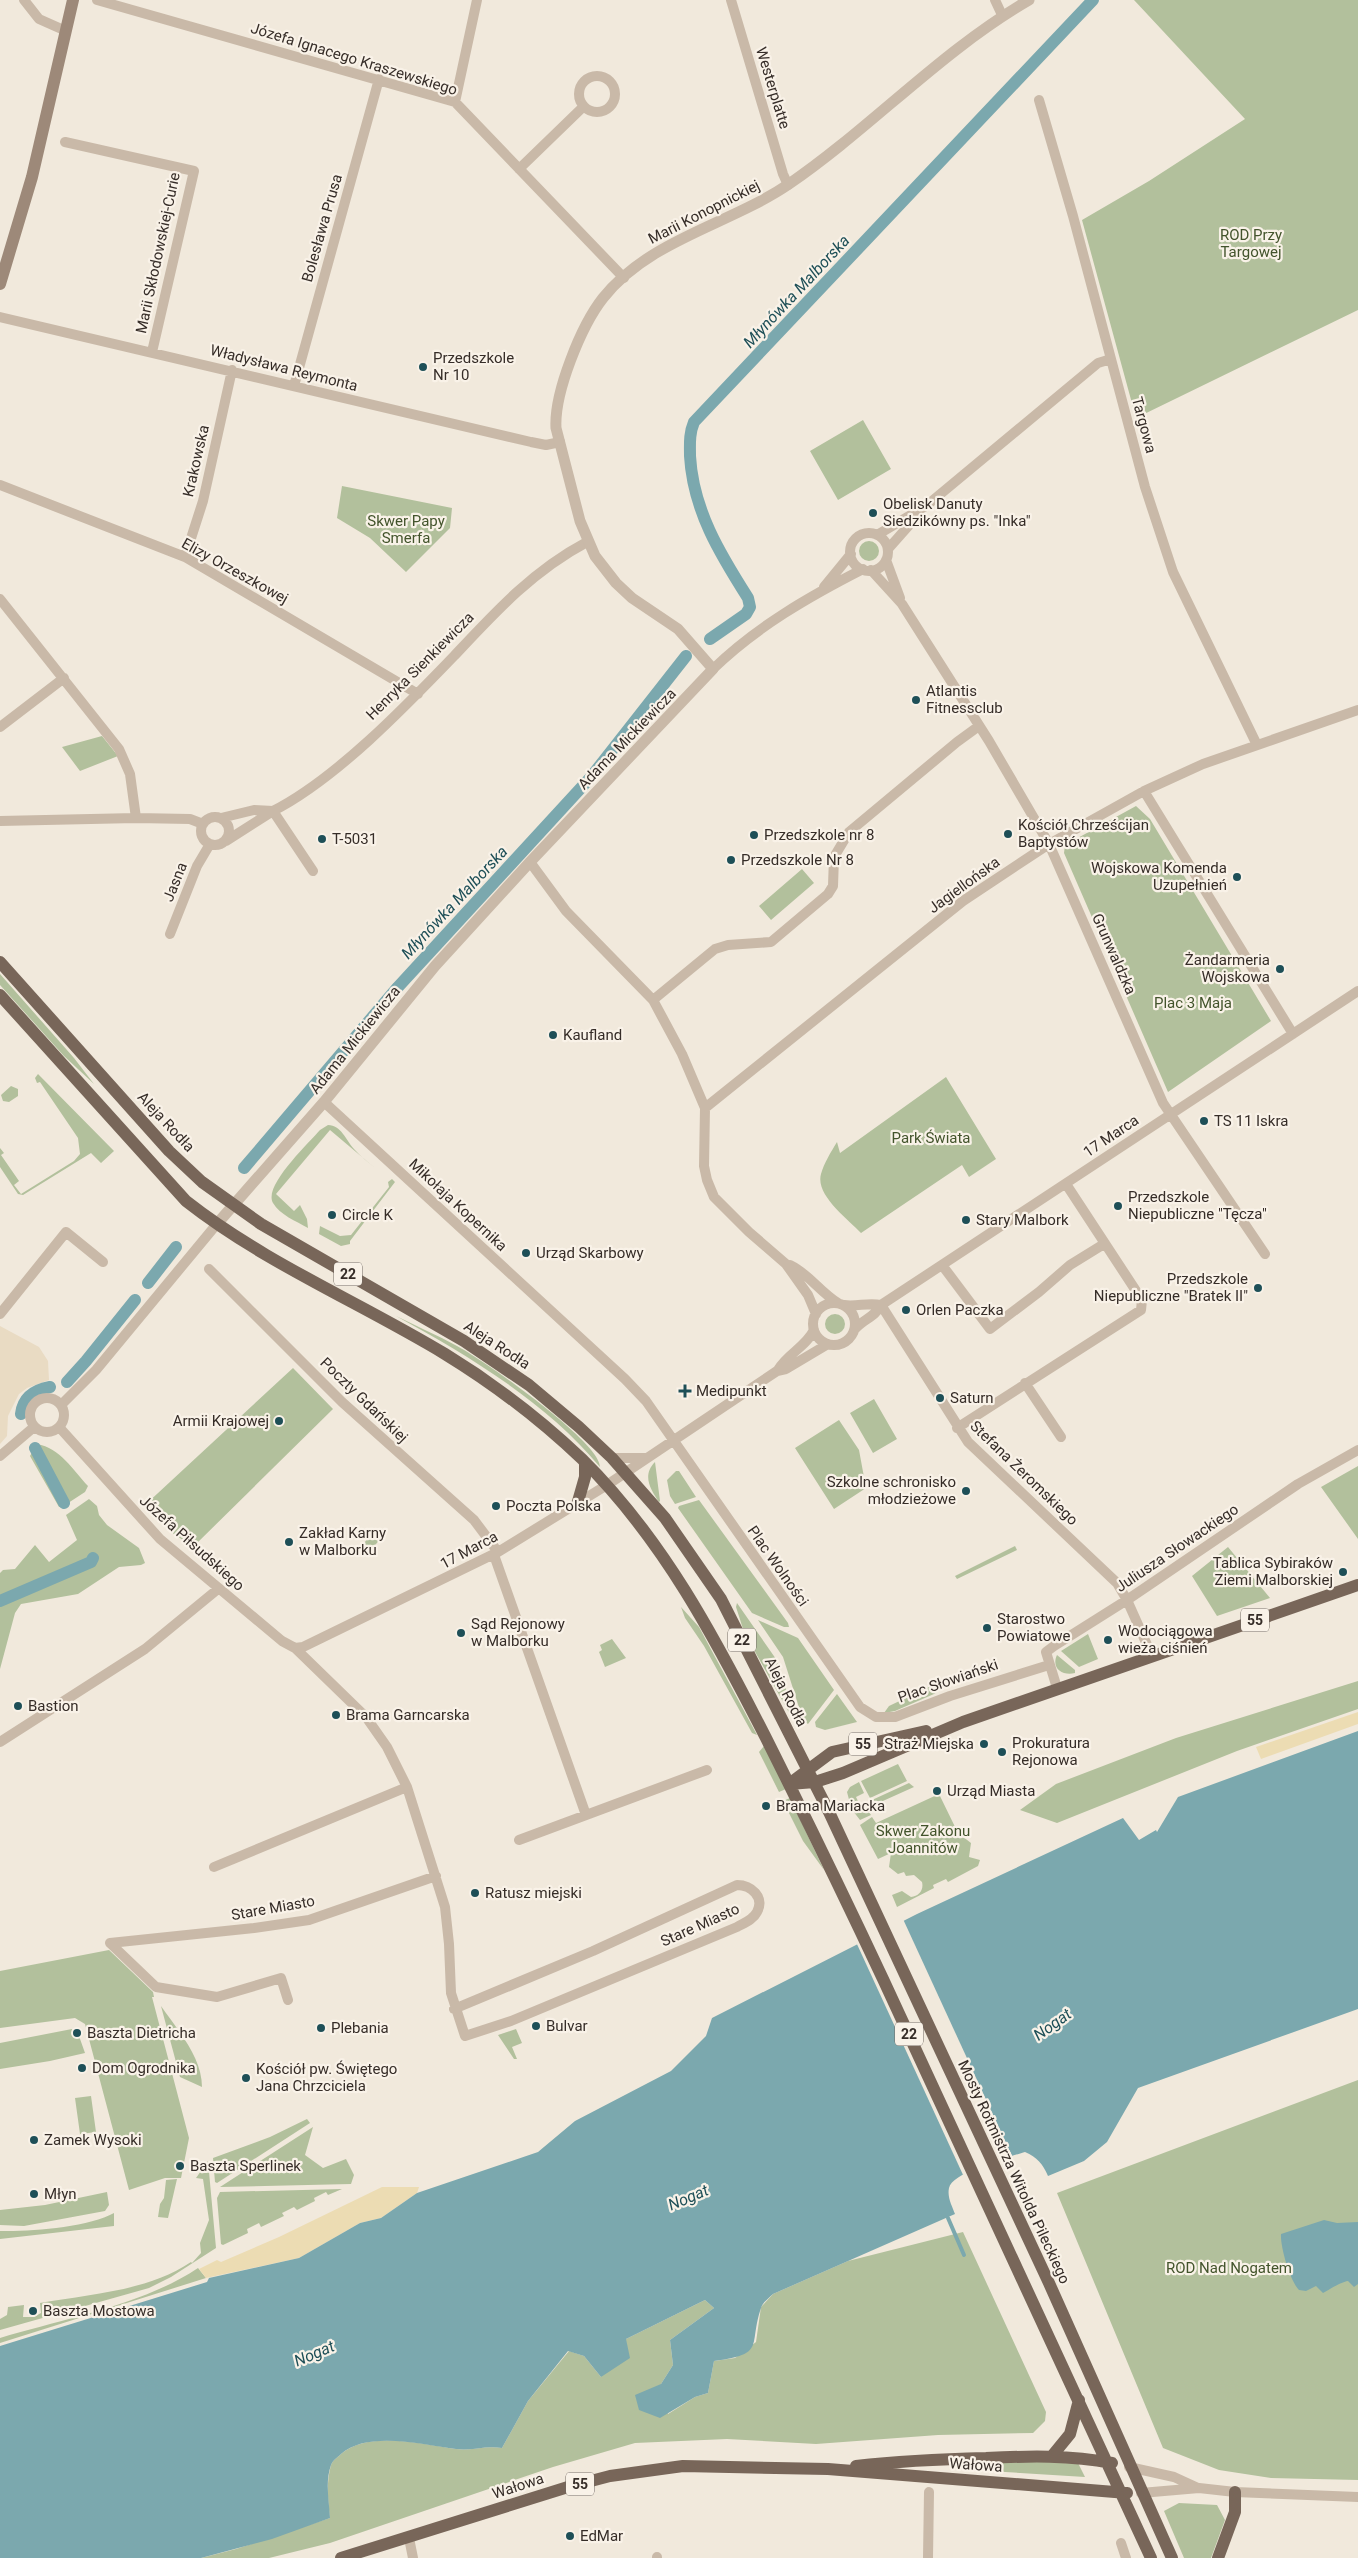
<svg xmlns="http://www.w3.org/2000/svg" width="1358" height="2558" font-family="Roboto,sans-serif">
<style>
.green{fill:#b2c09c}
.sand{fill:#ecdcb3}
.plaza{fill:#e9dbc3}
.water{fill:#7ba8ae}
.pier{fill:#f1e9dc}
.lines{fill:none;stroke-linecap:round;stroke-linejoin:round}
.stream{stroke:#7ba8ae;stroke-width:4}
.canal{stroke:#7ba8ae;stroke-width:12}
.minor{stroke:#c9b9a8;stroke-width:10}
.tertiary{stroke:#c9b9a8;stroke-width:11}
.secondary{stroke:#9d8979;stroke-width:12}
.primary{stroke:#786659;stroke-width:12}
.poi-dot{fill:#1e4f57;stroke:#f9f2e8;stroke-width:2}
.labels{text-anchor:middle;stroke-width:4.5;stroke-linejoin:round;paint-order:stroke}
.shield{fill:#f9f2e8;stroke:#706862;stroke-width:1}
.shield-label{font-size:14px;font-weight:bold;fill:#362d28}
.street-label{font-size:15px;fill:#362d28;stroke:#f9f2e8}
.park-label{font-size:15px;fill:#43542c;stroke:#f9f2e8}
.poi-label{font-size:15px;fill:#362d28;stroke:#f9f2e8;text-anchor:start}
.water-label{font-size:16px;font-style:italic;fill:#1e4f57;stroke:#f9f2e8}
</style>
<rect width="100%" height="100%" fill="#f1e9dc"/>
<path class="green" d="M1134,0H1358V310L1136,418L1082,220L1149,181L1245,119Z
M863,420L891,469L838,500L810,451Z
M342,486L452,508L450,528L406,572L370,538L337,518Z
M859 551a10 10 0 1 1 20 0a10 10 0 1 1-20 0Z
M102,736L118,756L80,771L62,747Z
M1136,806L1150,819L1271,1021L1168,1092L1064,853L1065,845Z
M802,869L814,883L771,920L759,906Z
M0,974L74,1058L94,1084L64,1056L0,985Z
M38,1074L114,1151L101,1163L91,1153L23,1195L18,1194L0,1167V1148L4,1153L1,1155L19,1181L14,1185L21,1194L74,1161L80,1154L78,1138L40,1082L37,1083L35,1078Z
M946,1077L996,1159L969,1177L962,1165L861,1233C848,1219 815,1195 821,1174C824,1163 831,1152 837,1142L840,1153Z
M11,1086L18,1089V1096L9,1102L3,1101L1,1095Z
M328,1125C341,1125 346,1140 354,1149C360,1156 368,1162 375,1168L330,1130L276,1194L294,1211L300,1205L307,1219L308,1228C296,1221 280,1215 273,1203C263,1186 308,1144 320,1130Z
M392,1179L395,1182L350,1241V1244L341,1246L319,1234L320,1226L340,1236L351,1235L389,1187L388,1182Z
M825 1324a10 10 0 1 1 20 0a10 10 0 1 1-20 0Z
M396,1316C416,1326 437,1335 457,1346C482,1359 601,1442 600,1467C546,1402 469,1356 396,1316Z
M293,1368L333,1409L193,1547L171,1532L144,1506Z
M874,1399L897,1439L873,1453L850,1413Z
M839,1420L859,1450L866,1488L834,1509L795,1448Z
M37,1444C60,1448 73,1470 88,1486L85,1492L62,1507H59L30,1456Z
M655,1462L660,1501L659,1502C650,1489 642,1475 655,1462Z
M1358,1466V1539L1321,1487Z
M676,1471H679L696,1497L675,1504L670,1496L667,1480Z
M89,1499L97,1506L99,1515L107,1525L139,1548L145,1563L141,1565L119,1567L78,1594L21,1604L15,1613L0,1669V1573L3,1570L15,1569L35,1545L49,1562L77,1540L66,1515Z
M699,1500L788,1623L789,1627H784L752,1613L678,1508L679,1506Z
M376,1530L383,1536L369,1552L362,1545Z
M1015,1546L1017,1550L957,1579L955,1576Z
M1228,1547L1270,1598L1217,1616L1192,1576Z
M737,1603L776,1659L794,1713L792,1718L744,1632L736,1607Z
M681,1607L699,1627L757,1735L752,1733L704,1646L685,1618Z
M758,1620L798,1638L834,1690L808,1724L803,1720L783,1657Z
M1088,1634L1098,1659L1079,1667L1061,1651Z
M612,1639L626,1658L605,1667L599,1652L602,1650L600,1645Z
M1057,1655L1075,1670V1673C1062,1676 1051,1668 1057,1655Z
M1358,1681V1709L1237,1751L1057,1823L1020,1810L1056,1784L1176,1738Z
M935,1684L938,1691L934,1694L895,1711L884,1713L889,1706Z
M837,1694L857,1722L825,1730L816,1727L815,1722Z
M764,1746L786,1789L779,1792L759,1752Z
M898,1764L907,1781L870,1798L861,1781Z
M859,1782L864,1793L856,1797L859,1803L851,1807L847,1792L850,1787Z
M909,1783L914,1787L874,1805L872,1800Z
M939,1794L958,1833L971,1843L969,1857L980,1860L978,1866L948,1882L946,1879L933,1885L934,1888L897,1907L892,1895L902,1891L911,1897C919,1896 924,1890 922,1882L914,1875L906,1876L904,1872L898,1874L889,1867L891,1853L878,1859L860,1825L872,1817L876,1823Z
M790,1798L824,1870L803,1841L783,1801Z
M863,1803L871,1815L860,1820L853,1811Z
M109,1950L153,1992L154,1997H152L189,2138L181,2178H165L129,2190L85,2024L75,2018L0,2028V1971Z
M161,2006C177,2029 202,2057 202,2087L180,2077Z
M72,2029L74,2037L79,2036L85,2053L50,2061L0,2069V2043Z
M516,2029L522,2043L512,2047L517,2059H514L498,2035Z
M1358,2080V2480L1271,2478L1219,2470L1163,2448L1057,2193Z
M91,2096L96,2132L80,2134L75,2098Z
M307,2119L310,2123L217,2183L215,2182L213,2158L270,2137Z
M313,2127L305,2155L323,2168L346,2159L354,2175L351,2184L220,2187Z
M208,2161L216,2248L171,2277L149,2288L0,2330V2319L7,2315L8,2307L24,2305L23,2317H34L41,2313L40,2303C91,2294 148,2291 191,2262L192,2263L201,2253L200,2243L209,2220L203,2179L196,2178Z
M177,2179L168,2218L158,2217L160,2204L164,2198L166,2180Z
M342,2189L328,2195L326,2192L314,2198L315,2201L297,2210L294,2207L282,2213L284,2216L261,2227L259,2223L247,2229L248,2233L223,2245L221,2244L217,2198L220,2192Z
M107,2192L109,2205L105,2211L24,2226L0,2225V2210L45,2205Z
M114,2213V2226L0,2239V2231C29,2232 89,2227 114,2213Z
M963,2232L1046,2412L1045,2421L1033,2433L938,2435L816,2444L727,2439L635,2443L553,2467L330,2543L269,2558H201L236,2549L330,2518C328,2500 326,2483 331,2465C333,2460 338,2457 341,2454C368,2430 423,2444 456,2449C471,2451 486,2445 502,2448L528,2401L569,2351L584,2356L601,2377L626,2339L705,2300L714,2308L670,2340L673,2365L661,2384L668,2414L695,2397L708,2393L714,2361L735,2358L756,2342L761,2307L773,2294L848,2261Z
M198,2268L206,2278L0,2343V2338C63,2319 145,2304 198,2268Z
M1077,2461L1085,2477L956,2469V2463Z
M1179,2503L1217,2505L1225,2520L1211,2558H1184L1164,2511Z"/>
<path class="sand" d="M1358,1712V1724L1261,1759L1256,1747Z
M382,2187H419L417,2193L381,2218L360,2223L299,2258L206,2278L199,2269L217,2260L221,2262L279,2237Z"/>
<path class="plaza" d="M0,1326L39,1347L48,1361L49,1380L27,1388L19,1394L8,1416L7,1436L0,1444Z"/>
<path class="water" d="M1358,1731V2009L1138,2088L1107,2142L1084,2161L1048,2176C1043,2164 1037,2157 1025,2152C1009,2157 953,2172 949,2188C947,2197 952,2206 955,2214L773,2294C769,2298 762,2303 761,2308C748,2346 767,2354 714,2361L708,2393L695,2397L660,2418L639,2410L635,2395L661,2384L673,2365L670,2340L714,2308L705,2300L626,2339L630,2358L601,2377L584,2356L568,2351L528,2401L502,2448C486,2445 472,2451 456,2449C424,2445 368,2430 341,2454C338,2457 333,2460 331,2465C325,2482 329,2500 330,2518L272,2539L201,2558H0V2346L207,2282L209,2278L299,2258L360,2223L381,2218L417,2193L538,2152L575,2121L671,2071L706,2036L712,2018L917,1914L1123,1818L1139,1840L1156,1830L1157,1832L1178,1797Z
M1324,2220L1337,2223L1358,2222V2284L1354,2287L1348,2281C1341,2282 1330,2289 1323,2293L1316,2286L1306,2291L1299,2290C1290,2281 1280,2246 1281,2234Z"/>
<path class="pier" d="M903,1919L1012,2156L964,2177L856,1942Z"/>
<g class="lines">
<path class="stream" d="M948,2218L964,2255"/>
<path class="canal" d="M710,639L746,614L750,607L748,598C720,554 693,510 690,456C690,444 689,434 694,422L1093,0
M244,1168L398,987L591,777L686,656
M148,1283L176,1247
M67,1382L86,1361L135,1300
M21,1414C23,1397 34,1390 50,1387
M35,1448L64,1503
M0,1601L91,1562L93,1558"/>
<path class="minor" d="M24,0L39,19L66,31
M97,0L455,102L624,278
M731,0L783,174L788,185
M995,0L1002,15
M579 94a18 18 0 1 1 36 0a18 18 0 1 1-36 0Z
M1039,100L1073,216L1145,487L1173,572L1257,745
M455,102L477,0
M65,142L194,171L152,352
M519,169L583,107
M0,317L531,442L546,445L560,442
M294,386L379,79
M0,485L185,557L418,694
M850 552a19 19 0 1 1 38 0a19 19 0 1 1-38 0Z
M877,535L926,506L1098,363L1111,359
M888,549L919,514
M185,557L203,501L232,370
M886,560L900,598
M871,570L902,604L989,741L1049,844L1163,1103L1265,1254
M824,587L851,554
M0,599L119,749L130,774L136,818
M713,669C756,627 810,596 863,569
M0,727L64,678
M1144,791L1293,1034
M201 831a14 14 0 1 1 28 0a14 14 0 1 1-28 0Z
M221,818L254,810L273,811L226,841
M0,821L136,818L190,819L203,824
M530,862L566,911L653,1000L682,1054L705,1108L704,1166L707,1180L714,1197L749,1232L786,1264L808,1295L816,1314
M313,871L273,811C336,779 406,706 455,655C496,611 534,570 587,542
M170,934L197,866L210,844
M653,1000L715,949L728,945L771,942L828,894L833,886L834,857L849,832L957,742L979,726
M324,1102L625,1379L646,1401L860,1707L876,1717H895L950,1696L1049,1665
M705,1108L963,901L1049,844L1144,791L1203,764L1358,710
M790,1265C809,1274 820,1292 838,1303
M942,1265L990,1329L1039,1292L1070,1265L1104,1244
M209,1269L342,1402L474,1520L498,1552
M813 1324a21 21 0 1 1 42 0a21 21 0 1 1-42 0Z
M844,1305C857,1307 868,1302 881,1305
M881,1305L968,1442L1117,1583L1127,1600L1152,1656
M0,1314L66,1232L103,1262
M855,1329C864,1319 875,1317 881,1305L1358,991
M778,1370C787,1354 806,1347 814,1330
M1025,1383L1061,1437
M30 1415a17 17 0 1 1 34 0a17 17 0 1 1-34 0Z
M61,1405L96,1370L216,1225
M59,1427L160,1539L282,1641L295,1648L303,1647L498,1552L607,1485L777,1371L786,1369L828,1344
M957,1428L1141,1310L1142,1300L1066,1184
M0,1456L34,1427
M612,1458H646
M494,1555L586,1815
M295,1648L366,1717L387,1747L407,1787L445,1907L449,1944L451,1993L465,2036L511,2021L737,1927C744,1923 753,1920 757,1912C765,1897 751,1885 737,1885L593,1951L454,2009
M1057,1688L1046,1652L1054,1646L1127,1600L1298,1484L1358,1450
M0,1742L145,1649L218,1589
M519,1840L707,1770
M214,1867L407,1787
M110,1943L254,1928L309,1920L436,1876
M110,1943L156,1987L217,1997L281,1978L288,2000
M1129,2467L1174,2477L1198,2488
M1141,2493L1199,2488L1235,2492L1358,2497
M409,2538L413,2558
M1121,2543L1126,2558
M657,2557V2558
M928,2558L929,2492"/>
<path class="tertiary" d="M216,1225L324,1102L435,966L530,862L713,669L678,629L632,598L616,583L595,556L580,521L556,428C554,393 581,326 603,298C650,239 729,225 789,184C872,127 941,51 1029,0"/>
<path class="secondary" d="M0,284L32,177L73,0"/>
<path class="primary" d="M0,962L169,1151L202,1182L261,1224L464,1341L529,1385L579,1427L612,1458L665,1518L721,1599L829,1812L1049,2283L1172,2558
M0,995L186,1201C265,1263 359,1302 445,1354C494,1384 541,1420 582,1459C663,1539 715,1638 766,1738C806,1818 845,1898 883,1979C972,2172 1062,2365 1151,2558
M577,1505L585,1477V1463
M789,1784L815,1782L843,1773L963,1722L1358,1585
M789,1784L832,1752L926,1731
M1052,2456L1070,2434L1079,2400
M856,2466C899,2461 942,2459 986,2458C1029,2456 1070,2455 1112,2463
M341,2558L568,2487L610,2476L683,2466L828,2469L1127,2493
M1218,2558L1235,2512V2492"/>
</g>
<g class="poi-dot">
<circle cx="423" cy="367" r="5"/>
<circle cx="873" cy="513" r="5"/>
<circle cx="916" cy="700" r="5"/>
<circle cx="1008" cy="834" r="5"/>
<circle cx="754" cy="835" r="5"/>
<circle cx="322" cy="839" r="5"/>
<circle cx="731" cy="860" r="5"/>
<circle cx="1237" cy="877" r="5"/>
<circle cx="1280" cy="969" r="5"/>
<circle cx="553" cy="1035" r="5"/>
<circle cx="1204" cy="1121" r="5"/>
<circle cx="1118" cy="1206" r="5"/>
<circle cx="332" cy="1215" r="5"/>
<circle cx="966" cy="1220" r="5"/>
<circle cx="526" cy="1253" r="5"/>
<circle cx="1258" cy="1288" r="5"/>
<circle cx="906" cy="1310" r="5"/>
<path d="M682.5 1383.5h5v5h5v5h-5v5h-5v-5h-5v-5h5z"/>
<circle cx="940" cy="1398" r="5"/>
<circle cx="279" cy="1421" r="5"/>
<circle cx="966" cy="1491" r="5"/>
<circle cx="496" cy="1506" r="5"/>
<circle cx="289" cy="1542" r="5"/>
<circle cx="1343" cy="1572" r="5"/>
<circle cx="987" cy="1628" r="5"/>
<circle cx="461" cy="1633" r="5"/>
<circle cx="1108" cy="1640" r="5"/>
<circle cx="18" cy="1706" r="5"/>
<circle cx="336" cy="1715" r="5"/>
<circle cx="984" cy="1744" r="5"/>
<circle cx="1002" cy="1752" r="5"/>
<circle cx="937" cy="1791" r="5"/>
<circle cx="766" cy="1806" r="5"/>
<circle cx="475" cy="1893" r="5"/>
<circle cx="536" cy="2026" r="5"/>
<circle cx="321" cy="2028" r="5"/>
<circle cx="77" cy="2033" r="5"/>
<circle cx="82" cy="2068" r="5"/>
<circle cx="246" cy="2078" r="5"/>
<circle cx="34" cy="2140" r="5"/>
<circle cx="180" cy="2166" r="5"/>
<circle cx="34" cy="2194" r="5"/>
<circle cx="33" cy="2311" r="5"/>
<circle cx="570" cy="2536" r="5"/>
</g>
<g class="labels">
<g class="shield">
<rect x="334" y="1262.5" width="28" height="23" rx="4"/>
<rect x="1241" y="1608.5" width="28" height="23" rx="4"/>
<rect x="728" y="1628.5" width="28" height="23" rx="4"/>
<rect x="849" y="1732.5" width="28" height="23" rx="4"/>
<rect x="895" y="2022.5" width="28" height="23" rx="4"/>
<rect x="566" y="2472.5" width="28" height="23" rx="4"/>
</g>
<g class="shield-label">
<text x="348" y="1279">22</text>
<text x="1255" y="1625">55</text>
<text x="742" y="1645">22</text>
<text x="863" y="1749">55</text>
<text x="909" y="2039">22</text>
<text x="580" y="2489">55</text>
</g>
<g class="street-label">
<text transform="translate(354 59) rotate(17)" y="5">Józefa Ignacego Kraszewskiego</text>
<text transform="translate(773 88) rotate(73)" y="5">Westerplatte</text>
<text transform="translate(704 212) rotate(-27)" y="5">Marii Konopnickiej</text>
<text transform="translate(322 228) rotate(-74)" y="5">Bolesława Prusa</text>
<text transform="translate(158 253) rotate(-78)" y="5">Marii Skłodowskiej-Curie</text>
<text transform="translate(284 368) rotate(14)" y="5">Władysława Reymonta</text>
<text transform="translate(1144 425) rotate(75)" y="5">Targowa</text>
<text transform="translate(196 461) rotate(-77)" y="5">Krakowska</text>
<text transform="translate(235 571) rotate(29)" y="5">Elizy Orzeszkowej</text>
<text transform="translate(420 666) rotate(-45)" y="5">Henryka Sienkiewicza</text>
<text transform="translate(627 739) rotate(-46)" y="5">Adama Mickiewicza</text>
<text transform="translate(175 882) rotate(-68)" y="5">Jasna</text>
<text transform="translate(964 885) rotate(-36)" y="5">Jagiellońska</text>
<text transform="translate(1114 954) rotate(66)" y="5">Grunwaldzka</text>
<text transform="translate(355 1040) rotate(-51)" y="5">Adama Mickiewicza</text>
<text transform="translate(166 1122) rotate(47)" y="5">Aleja Rodła</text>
<text transform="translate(1111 1136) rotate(-34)" y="5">17 Marca</text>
<text transform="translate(458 1205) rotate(43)" y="5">Mikołaja Kopernika</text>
<text transform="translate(497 1345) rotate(33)" y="5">Aleja Rodła</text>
<text transform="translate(364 1400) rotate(44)" y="5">Poczty Gdańskiej</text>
<text transform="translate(1024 1473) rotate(44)" y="5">Stefana Żeromskiego</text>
<text transform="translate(192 1543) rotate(42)" y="5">Józefa Piłsudskiego</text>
<text transform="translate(1177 1548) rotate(-34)" y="5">Juliusza Słowackiego</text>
<text transform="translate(469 1550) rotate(-28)" y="5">17 Marca</text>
<text transform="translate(778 1566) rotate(55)" y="5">Plac Wolności</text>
<text transform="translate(948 1681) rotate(-19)" y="5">Plac Słowiański</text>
<text transform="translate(786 1692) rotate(63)" y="5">Aleja Rodła</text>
<text transform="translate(273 1908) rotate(-10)" y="5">Stare Miasto</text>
<text transform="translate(700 1925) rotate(-24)" y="5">Stare Miasto</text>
<text transform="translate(1014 2172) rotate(65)" y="5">Mosty Rotmistrza Witolda Pileckiego</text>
<text transform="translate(976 2465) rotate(4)" y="5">Wałowa</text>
<text transform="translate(518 2486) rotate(-18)" y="5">Wałowa</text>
</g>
<g class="park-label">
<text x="1251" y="240">ROD Przy<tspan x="1251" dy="17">Targowej</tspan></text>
<text x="406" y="526">Skwer Papy<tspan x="406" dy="17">Smerfa</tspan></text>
<text x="1193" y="1008">Plac 3 Maja</text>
<text x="931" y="1143">Park Świata</text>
<text x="923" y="1836">Skwer Zakonu<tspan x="923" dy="17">Joannitów</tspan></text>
<text x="1229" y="2273">ROD Nad Nogatem</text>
</g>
<g class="poi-label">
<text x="433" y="363">Przedszkole<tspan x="433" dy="17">Nr 10</tspan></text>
<text x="883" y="509">Obelisk Danuty<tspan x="883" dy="17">Siedzikówny ps. "Inka"</tspan></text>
<text x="926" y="696">Atlantis<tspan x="926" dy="17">Fitnessclub</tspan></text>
<text x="1018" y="830">Kościół Chrześcijan<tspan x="1018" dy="17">Baptystów</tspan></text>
<text x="764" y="840">Przedszkole nr 8</text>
<text x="332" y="844">T-5031</text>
<text x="741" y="865">Przedszkole Nr 8</text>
<text x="1227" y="873" text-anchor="end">Wojskowa Komenda<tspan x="1227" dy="17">Uzupełnień</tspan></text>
<text x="1270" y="965" text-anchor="end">Żandarmeria<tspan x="1270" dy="17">Wojskowa</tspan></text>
<text x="563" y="1040">Kaufland</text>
<text x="1214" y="1126">TS 11 Iskra</text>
<text x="1128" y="1202">Przedszkole<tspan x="1128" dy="17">Niepubliczne "Tęcza"</tspan></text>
<text x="342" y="1220">Circle K</text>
<text x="976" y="1225">Stary Malbork</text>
<text x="536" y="1258">Urząd Skarbowy</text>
<text x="1248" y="1284" text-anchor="end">Przedszkole<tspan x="1248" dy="17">Niepubliczne "Bratek II"</tspan></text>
<text x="916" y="1315">Orlen Paczka</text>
<text x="696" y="1396">Medipunkt</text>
<text x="950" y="1403">Saturn</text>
<text x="269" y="1426" text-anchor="end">Armii Krajowej</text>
<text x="956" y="1487" text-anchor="end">Szkolne schronisko<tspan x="956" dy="17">młodzieżowe</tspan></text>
<text x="506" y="1511">Poczta Polska</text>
<text x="299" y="1538">Zakład Karny<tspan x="299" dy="17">w Malborku</tspan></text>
<text x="1333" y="1568" text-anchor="end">Tablica Sybiraków<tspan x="1333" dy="17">Ziemi Malborskiej</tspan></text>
<text x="997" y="1624">Starostwo<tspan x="997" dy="17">Powiatowe</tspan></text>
<text x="471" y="1629">Sąd Rejonowy<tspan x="471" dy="17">w Malborku</tspan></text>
<text x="1118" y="1636">Wodociągowa<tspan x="1118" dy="17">wieża ciśnień</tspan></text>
<text x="28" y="1711">Bastion</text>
<text x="346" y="1720">Brama Garncarska</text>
<text x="1012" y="1748">Prokuratura<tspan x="1012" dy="17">Rejonowa</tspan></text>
<text x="974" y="1749" text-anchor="end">Straż Miejska</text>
<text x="947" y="1796">Urząd Miasta</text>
<text x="776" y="1811">Brama Mariacka</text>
<text x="485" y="1898">Ratusz miejski</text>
<text x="546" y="2031">Bulvar</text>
<text x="331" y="2033">Plebania</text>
<text x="87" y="2038">Baszta Dietricha</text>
<text x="92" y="2073">Dom Ogrodnika</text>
<text x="256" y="2074">Kościół pw. Świętego<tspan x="256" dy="17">Jana Chrzciciela</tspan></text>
<text x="44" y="2145">Zamek Wysoki</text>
<text x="190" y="2171">Baszta Sperlinek</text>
<text x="44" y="2199">Młyn</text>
<text x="43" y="2316">Baszta Mostowa</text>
<text x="580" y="2541">EdMar</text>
</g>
<g class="water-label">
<text transform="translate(796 291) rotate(-47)" y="6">Młynówka Malborska</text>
<text transform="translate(454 902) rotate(-47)" y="6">Młynówka Malborska</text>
<text transform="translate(1052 2024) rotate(-36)" y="6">Nogat</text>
<text transform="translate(688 2197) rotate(-23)" y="6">Nogat</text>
<text transform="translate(314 2353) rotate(-23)" y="6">Nogat</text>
</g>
</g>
</svg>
